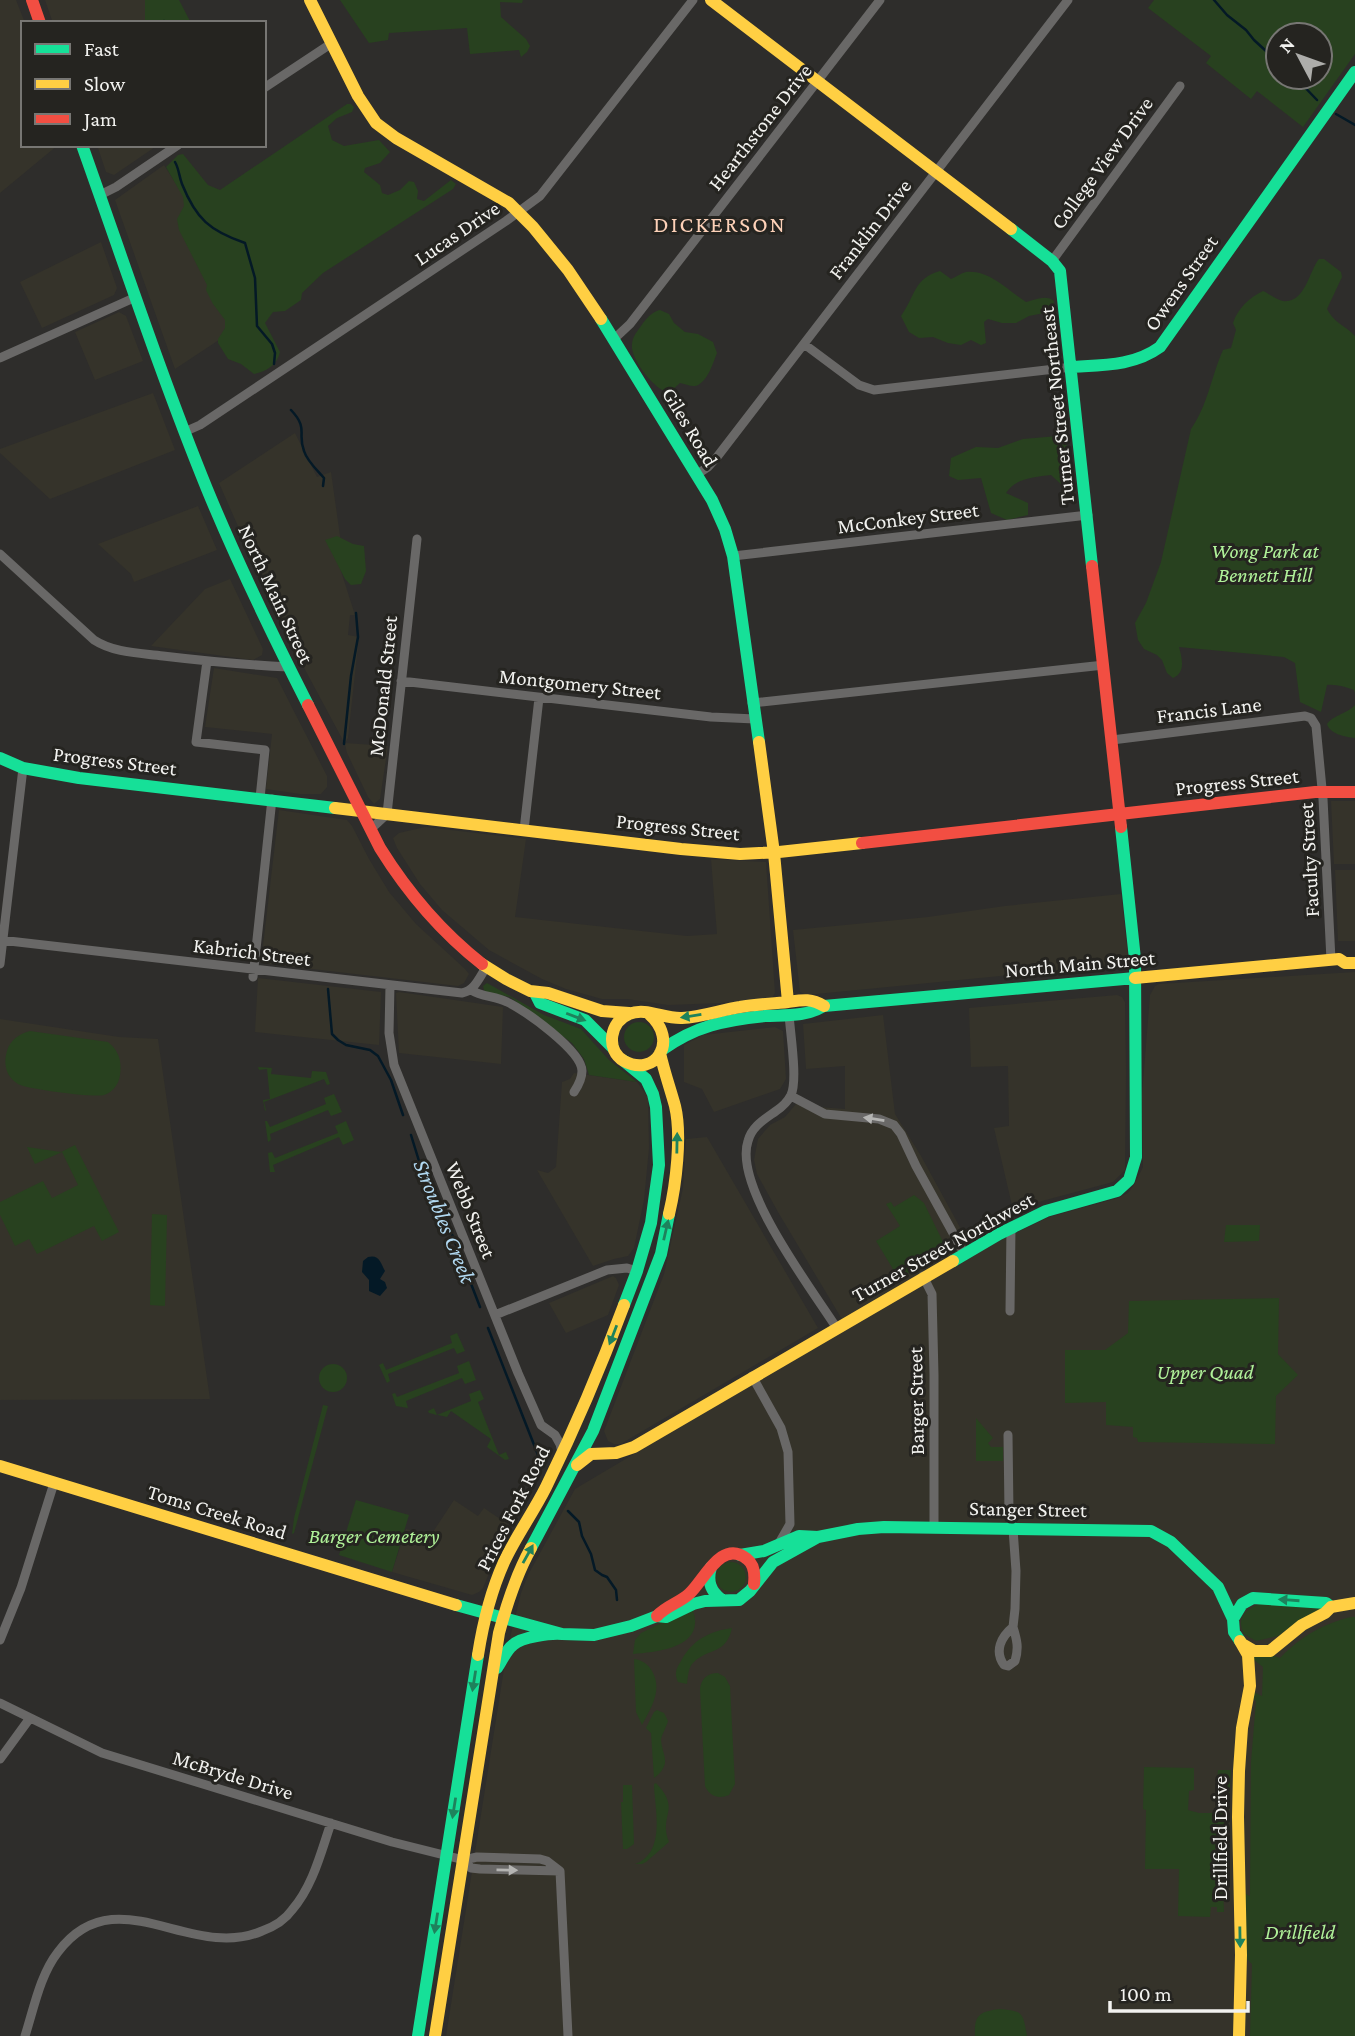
<svg xmlns="http://www.w3.org/2000/svg" width="1355" height="2036" font-family="'Crimson Pro',serif">
<style>
.built{fill:#35332a}
.green{fill:#28411f;fill-rule:evenodd}
.water{fill:#041926}
.lines{fill:none;stroke-linecap:round;stroke-linejoin:round}
.stream{stroke:#041926;stroke-width:2.5}
.street{stroke:#696867;stroke-width:9}
.fast{stroke:#16e098;stroke-width:12}
.slow{stroke:#ffcf43;stroke-width:12}
.jam{stroke:#f24e42;stroke-width:12}
.oneway{fill:#1e825c}
.oneway2{fill:#b4b4b2}
.labels{text-anchor:middle;stroke-width:6;stroke-linejoin:round;paint-order:stroke}
.street-label{font-size:21px;fill:#f2f2ef;stroke:#252420}
.park-label{font-size:21px;font-style:italic;fill:#b0f299;stroke:#252420}
.neighbourhood-label{font-size:23px;letter-spacing:2px;fill:#fdd1b8;stroke:#252420}
.water-label{font-size:23px;font-style:italic;fill:#b2daf3;stroke:#252420}
</style>
<rect width="100%" height="100%" fill="#2e2d2b"/>
<path class="built" d="M0,0H16L25,23H23V145H58L0,193Z
M45,0H152L151,23H53Z
M97,145H158L114,175L106,172Z
M164,165L194,212L234,330L175,369L115,200Z
M101,242L117,288L114,295L42,328L20,282Z
M119,312L126,316L143,361L95,380L75,332Z
M153,393L175,450L50,499L0,453V449Z
M295,433L317,477L331,472L341,543H332L355,615H350L348,635L359,637L348,738L345,743L388,746L380,799L374,804L368,797L347,753L345,744L302,664L270,599L219,483Z
M198,506L217,550L134,582L131,574L98,544Z
M230,579L263,649L262,655L253,660L151,646L205,589Z
M214,668L277,678L327,776V787L321,794H300L266,789L272,734L205,727Z
M1331,801H1355V864H1334Z
M279,810L347,820L352,826L369,859L389,892L416,924L465,969L469,974L464,983L458,986L261,963Z
M425,827L526,839L515,917L687,936L717,934L711,859L766,862L775,993L772,998L721,1003L668,1005L627,999H602L566,989L542,979L489,950L442,910L420,884L397,848L393,838L399,833Z
M1335,870H1355V941H1338Z
M1121,894L1128,956L1122,964L806,995L800,992L793,930L928,917L1005,906Z
M1355,972V2036H446L507,1650L521,1593L528,1575L575,1489L791,1361L846,1326L778,1212L757,1174L754,1160L758,1139L770,1125L785,1117L802,1097L818,1107L845,1109V1066L806,1069L803,1024L883,1015L895,1114L921,1156L974,1253L1049,1217L1118,1198L1128,1193L1134,1185L1143,1167L1142,1095L1150,995L1155,986L1159,984Z
M258,978L381,992L379,1045L255,1032Z
M399,992L503,1007L501,1064L399,1053L396,993Z
M1117,995L1122,997L1125,1002L1126,1071L1125,1170L1113,1182L1042,1201L1014,1214L994,1128L1009,1126L1008,1066L971,1067L969,1008Z
M0,1019L119,1037L158,1039L210,1399L0,1400Z
M775,1027L783,1031L786,1079L780,1089L714,1112L702,1089L684,1082V1045L703,1035Z
M574,1073L637,1082L648,1097L649,1148L644,1200L634,1248L628,1256L614,1259L593,1266L537,1170L548,1173L556,1167L562,1082L570,1079Z
M707,1137L818,1328L629,1439L621,1444H614L608,1441L604,1431L664,1274L683,1188L686,1139Z
M613,1276L616,1278L619,1285L608,1315L566,1333L549,1303Z
M454,1500L478,1516L484,1508L512,1527L495,1559L483,1588L479,1592L472,1595L392,1572L406,1529L431,1535Z"/>
<path class="green" d="M145,0H179L191,23H145Z
M340,0H523L522,3L500,2L501,17L526,39L530,46L527,52L521,57L519,50L470,54L467,28L389,33L388,40L369,43Z
M1154,0H1355V54L1303,127L1257,91L1251,99L1206,63L1211,56L1148,8ZM1320,35V77H1278V35Z
M347,104H351L354,107L352,112L337,118L328,126L332,140L344,146L379,140L390,152L380,163L365,168L364,172L380,185L382,193L388,195L400,190L409,181L414,182L418,191L417,199L424,201L451,180L456,184L453,189L323,273L302,293L301,300L285,311L273,312L265,323L280,352C277,365 267,371 254,374L241,364L228,359L218,343V339L225,328V320L213,304L206,290L207,285L179,230L177,219L184,206L183,197L166,167L178,155L183,154L208,185L220,190Z
M1319,259H1324L1341,272L1342,277L1327,309C1336,325 1344,324 1355,336V693L1354,690C1345,687 1336,684 1327,685L1321,712L1300,702L1295,663L1284,657L1179,647C1182,658 1186,673 1173,678L1167,673L1162,660L1157,655L1144,649L1138,640L1135,623L1146,603L1161,562L1191,429C1208,405 1211,377 1223,350L1231,348L1236,330L1233,323C1238,308 1249,298 1263,291C1270,294 1276,300 1283,301C1305,304 1309,271 1319,259Z
M940,271L951,279C956,277 961,273 966,272C990,270 1007,290 1026,302C1035,300 1046,294 1054,301L1053,309L1049,312L1029,316L1016,323H1002L988,319L984,322L986,343L981,345L971,340L961,345L948,343L933,337L919,338L909,332L901,316C916,295 913,279 940,271Z
M660,310L669,314L674,323L685,332L698,334L713,342L717,353C713,363 708,380 698,385C694,388 685,384 680,383L669,393C655,390 633,362 632,348C631,337 638,331 643,323C649,316 652,312 660,310Z
M1058,436L1066,439L1071,477L1070,483L1063,486L1051,475C1035,477 1015,478 1006,493L1028,503V515L1007,520L991,513L981,478L958,480L949,476L951,458L976,447L998,448L1023,439Z
M337,536L353,544L364,546L366,571L361,584L351,585L345,579L325,540Z
M1355,705V738C1345,737 1330,734 1327,724C1333,715 1347,714 1355,705Z
M487,983L544,1015L581,1029L609,1060L637,1082L589,1075L584,1059L572,1043L510,997L487,993L484,990L483,986Z
M624 1037a15 15 0 1 1 30 0a15 15 0 1 1-30 0Z
M30,1031L108,1042C119,1051 122,1061 120,1075C119,1084 113,1092 104,1095C95,1098 26,1089 18,1084C6,1077 3,1064 7,1051C10,1040 19,1034 30,1031Z
M258,1067L272,1068L271,1074L311,1078L312,1071L326,1072L330,1084L327,1085L324,1079L264,1102L266,1110L265,1111L263,1100L270,1099L267,1069L259,1070Z
M334,1094L342,1112L331,1116L328,1110L270,1134L271,1140L268,1142L265,1121H267L270,1127L326,1104L324,1098Z
M346,1121L354,1140L343,1145L339,1137L273,1165L275,1172H270L268,1153L272,1152L275,1158L338,1133L335,1126Z
M75,1145L119,1232L102,1241L94,1226L37,1254L29,1239L15,1246L0,1215V1202L43,1181L52,1198L78,1185L62,1152L35,1164L27,1147L61,1152Z
M914,1195L924,1203L947,1250L899,1279L876,1241L900,1226L886,1204L891,1202L894,1207Z
M152,1214L167,1215L165,1306L150,1305Z
M1226,1225H1260L1259,1241L1224,1242Z
M1279,1298L1278,1354L1298,1375L1276,1396L1275,1444L1138,1442L1137,1438L1133,1437V1427L1106,1425V1402L1065,1403V1350H1105L1128,1333L1129,1301Z
M457,1333L465,1351L457,1354L454,1348L388,1374L390,1381L387,1383L379,1365L383,1363L386,1370L452,1343L450,1336Z
M469,1361L476,1380L465,1384L462,1378L406,1401L408,1408L396,1406L392,1394L395,1393L397,1397L459,1373L457,1366Z
M319 1378a14 14 0 1 1 28 0a14 14 0 1 1-28 0Z
M480,1390L484,1399L478,1402L499,1455L506,1452L509,1459L505,1460L487,1447L491,1439L451,1411L447,1417L429,1413L428,1411L434,1408L437,1415L471,1401L469,1394Z
M323,1405L328,1406L294,1533L292,1534L294,1518Z
M976,1418L993,1438L988,1443L991,1447H1003V1461H976Z
M356,1500L409,1515L392,1572L339,1555Z
M716 1577a15 15 0 1 1 30 0a15 15 0 1 1-30 0Z
M1259,1604L1324,1607L1294,1624L1278,1636L1256,1641L1244,1634C1236,1618 1245,1610 1259,1604Z
M692,1608C708,1647 659,1652 633,1654L635,1640L641,1633Z
M1351,1617H1355V2036H1250L1252,1964L1246,1958L1244,1893L1250,1896L1251,1762L1256,1701L1253,1699L1254,1692L1262,1696L1263,1667L1253,1659L1252,1656L1271,1655L1280,1658C1301,1636 1323,1624 1351,1617Z
M732,1628C726,1655 708,1648 694,1662C688,1667 688,1677 687,1684L678,1682C674,1673 676,1669 681,1661C692,1640 710,1631 732,1628Z
M634,1659C642,1660 648,1664 652,1671C663,1690 651,1708 642,1725L636,1712Z
M718,1673L725,1677L730,1686L735,1784L729,1795C719,1799 710,1797 705,1786L700,1689C701,1679 707,1673 718,1673Z
M657,1710L664,1713L668,1721C666,1728 661,1736 661,1740C662,1755 673,1764 654,1778L651,1733L646,1728L654,1712Z
M1144,1767L1194,1768V1790L1189,1791L1188,1810L1199,1813H1216L1219,1798L1216,1791L1218,1770H1231L1226,1849H1215L1214,1857H1222L1224,1912H1217V1907H1211L1210,1917L1178,1916L1179,1869H1145L1146,1810L1143,1809Z
M656,1783C682,1810 658,1815 669,1842L646,1862L642,1864H635C666,1853 655,1809 654,1786V1784Z
M623,1785H632L634,1844L627,1849H623L621,1802H623Z
M999,2009C1023,2011 1023,2012 1027,2036H975C974,2015 979,2012 999,2009Z"/>
<path class="water" d="M368,1257C379,1254 381,1263 385,1271L380,1279L385,1282L387,1288L380,1296L369,1291V1280L362,1272L363,1261Z"/>
<g class="lines">
<path class="stream" d="M1214,0L1227,15L1246,30L1254,40L1278,62
M164,21V23
M1295,77L1317,100
M1336,114L1355,125
M175,162C179,169 179,176 182,184C196,219 210,231 245,243L255,278L257,326L272,344L275,353L274,364
M291,410C309,429 297,433 304,451C307,461 317,470 324,478L323,486
M344,744L351,676L358,637L356,613
M328,989L332,1034L338,1040L346,1045L370,1050L378,1056L391,1080L403,1115
M411,1135L419,1161L446,1219L480,1307
M488,1328L542,1465
M568,1511L579,1522L582,1536L591,1554L595,1570L602,1575L607,1577L616,1590L617,1600"/>
<path class="street" d="M264,88L332,43
M100,195L116,187L178,145
M1052,261L1180,86
M614,339L630,324L880,0
M804,344L859,385L874,390L1072,367
M0,358L136,297
M184,432L200,425L506,221L540,196L693,0
M696,475L708,467L717,457L1068,0
M0,554L94,640C114,653 140,653 163,656C205,661 247,665 289,667
M733,556L1088,515
M207,661L196,742L265,750L260,798
M401,681L711,717L755,719
M752,703L1104,665
M1112,740L1305,716L1311,718L1316,726L1323,799L1331,960
M371,829L387,814L417,539
M524,830L539,698
M0,940L462,993C475,991 480,976 487,966
M0,964L23,768
M253,977L272,799
M390,985L389,1033L394,1065L518,1373L541,1425L555,1435L560,1444L562,1452
M471,990C482,997 495,996 507,1002C525,1010 582,1051 582,1071C582,1078 578,1086 574,1092
M789,1014C790,1032 798,1080 791,1095C788,1101 782,1107 776,1111C765,1119 752,1126 748,1141C733,1186 811,1288 836,1327
M791,1096L825,1114L879,1119L894,1125L901,1134L916,1166L964,1253
M923,1276L932,1294L934,1375V1527
M1010,1311L1011,1227
M495,1315L607,1270L627,1268L637,1271
M752,1376L781,1428L788,1452L790,1524L778,1545
M1008,1435L1009,1513L1013,1529L1016,1571L1015,1609L1013,1627
M1013,1627C1017,1640 1019,1648 1015,1661L1008,1666L1004,1665C994,1651 1001,1637 1013,1627Z
M0,1640L21,1588L54,1483
M0,1703L102,1753L392,1842L464,1860L477,1857L540,1859L547,1861L560,1871L568,2036
M0,1759L30,1718
M464,1860L471,1868L480,1869L560,1871
M25,2036C34,2008 40,1975 58,1952C116,1875 190,1962 262,1931C273,1927 285,1920 292,1910C313,1886 321,1852 331,1823"/>
<path class="fast" d="M82,145C123,260 161,376 207,489C237,562 272,634 308,705
M1011,229L1052,261L1060,271L1092,566
M601,319L712,500L725,529L733,556L759,742
M1072,367C1103,365 1134,366 1160,347L1355,72
M0,758L23,768L79,778L335,808
M535,993L540,1003L585,1020L613,1048
M662,1050C695,1026 725,1020 765,1016C785,1015 806,1017 824,1006L1135,978
M624,1061L646,1079L653,1094L656,1107L659,1165L651,1223L637,1271L624,1305
M953,1261L999,1234L1046,1211L1117,1191L1129,1180L1136,1157L1135,959L1121,827
M531,1548L593,1431L661,1254L669,1214
M740,1555L764,1551L799,1536L818,1537L858,1529L884,1527L1151,1531L1171,1542L1218,1587L1233,1619
M711,1567C707,1581 710,1591 722,1600
M456,1605L562,1634L594,1635L631,1626L657,1616L666,1617L693,1604L705,1601L739,1600L750,1591L773,1562L818,1537
M1240,1641L1234,1632L1233,1619L1242,1604L1253,1598L1326,1603L1331,1607
M497,1668C502,1661 506,1650 513,1645C521,1637 551,1633 562,1634
M418,2036L478,1655"/>
<path class="slow" d="M310,0L358,96L376,123L396,138L509,203L533,227L568,270L601,319
M711,0L1011,229
M759,742L774,853L788,1002
M335,808L681,849L740,854L779,852L862,843
M482,964L506,979L530,991L548,993L602,1011L629,1013
M1135,978L1339,959L1345,963H1355
M649,1014C680,1041 655,1078 624,1061C605,1050 610,1021 629,1014C646,1007 664,1019 682,1018C701,1017 721,1010 740,1007C756,1004 772,1004 788,1002C802,1000 811,998 824,1006
M660,1053C664,1071 670,1088 675,1106C682,1135 676,1185 669,1214
M577,1465L591,1454L616,1453L634,1447L953,1261
M0,1466L456,1605
M1242,1644L1254,1651H1270L1302,1625L1325,1613L1331,1607L1355,1603
M478,1655C483,1623 491,1591 504,1562C516,1536 533,1513 546,1487C575,1428 601,1367 624,1305
M435,2036L499,1633C507,1603 516,1575 531,1548
M1239,2036L1241,1955L1238,1817L1239,1771L1242,1728L1250,1686L1248,1655L1240,1641"/>
<path class="jam" d="M32,0L40,23
M1092,566L1121,827
M308,705L380,848C408,893 440,931 482,964
M862,843L1315,792H1355
M657,1616C666,1606 679,1603 689,1594C704,1581 721,1538 747,1559C755,1565 755,1575 754,1584"/>
</g>
<defs><path id="oneway-solid" d="M-6-.8H1V-3.2L6.5 0L1 3.2V.8H-6Z" transform="scale(1.75)"/></defs>
<g class="oneway">
<use href="#oneway-solid" transform="translate(691 1016) rotate(171)"/>
<use href="#oneway-solid" transform="translate(576 1017) rotate(21)"/>
<use href="#oneway-solid" transform="translate(677 1143) rotate(-89)"/>
<use href="#oneway-solid" transform="translate(666 1230) rotate(-77)"/>
<use href="#oneway-solid" transform="translate(613 1335) rotate(111)"/>
<use href="#oneway-solid" transform="translate(528 1554) rotate(-61)"/>
<use href="#oneway-solid" transform="translate(1289 1600) rotate(-176)"/>
<use href="#oneway-solid" transform="translate(474 1681) rotate(99)"/>
<use href="#oneway-solid" transform="translate(454 1808) rotate(99)"/>
<use href="#oneway-solid" transform="translate(436 1923) rotate(99)"/>
<use href="#oneway-solid" transform="translate(1240 1937) rotate(89)"/>
</g>
<g class="oneway2">
<use href="#oneway-solid" transform="translate(874 1119) rotate(-171)"/>
<use href="#oneway-solid" transform="translate(507 1870) rotate(1)"/>
</g>
<g class="labels">
<g class="street-label">
<text transform="translate(760 127) rotate(-52)" y="7">Hearthstone Drive</text>
<text transform="translate(1102 163) rotate(-54)" y="7">College View Drive</text>
<text transform="translate(870 229) rotate(-52)" y="7">Franklin Drive</text>
<text transform="translate(457 233) rotate(-34)" y="7">Lucas Drive</text>
<text transform="translate(1181 283) rotate(-55)" y="7">Owens Street</text>
<text transform="translate(1057 406) rotate(-96)" y="7">Turner Street Northeast</text>
<text transform="translate(690 427) rotate(59)" y="7">Giles Road</text>
<text transform="translate(908 518) rotate(-7)" y="7">McConkey Street</text>
<text transform="translate(276 594) rotate(65)" y="7">North Main Street</text>
<text transform="translate(580 684) rotate(6)" y="7">Montgomery Street</text>
<text transform="translate(383 686) rotate(-84)" y="7">McDonald Street</text>
<text transform="translate(1209 710) rotate(-7)" y="7">Francis Lane</text>
<text transform="translate(115 761) rotate(7)" y="7">Progress Street</text>
<text transform="translate(1237 782) rotate(-6)" y="7">Progress Street</text>
<text transform="translate(678 827) rotate(6)" y="7">Progress Street</text>
<text transform="translate(1309 860) rotate(-93)" y="7">Faculty Street</text>
<text transform="translate(252 952) rotate(7)" y="7">Kabrich Street</text>
<text transform="translate(1080 964) rotate(-5)" y="7">North Main Street</text>
<text transform="translate(471 1210) rotate(68)" y="7">Webb Street</text>
<text transform="translate(943 1247) rotate(-29)" y="7">Turner Street Northwest</text>
<text transform="translate(916 1401) rotate(-91)" y="7">Barger Street</text>
<text transform="translate(513 1508) rotate(-63)" y="7">Prices Fork Road</text>
<text transform="translate(1028 1509) rotate(1)" y="7">Stanger Street</text>
<text transform="translate(217 1512) rotate(17)" y="7">Toms Creek Road</text>
<text transform="translate(233 1775) rotate(17)" y="7">McBryde Drive</text>
<text transform="translate(1220 1838) rotate(-90)" y="7">Drillfield Drive</text>
</g>
<g class="park-label">
<text x="1265" y="558">Wong Park at<tspan x="1265" dy="24">Bennett Hill</tspan></text>
<text x="1205" y="1379">Upper Quad</text>
<text x="374" y="1543">Barger Cemetery</text>
<text x="1300" y="1939">Drillfield</text>
</g>
<g class="neighbourhood-label">
<text x="720" y="232">DICKERSON</text>
</g>
<g class="water-label">
<text transform="translate(445 1221) rotate(68)" y="8">Stroubles Creek</text>
</g>
</g>
<rect x="21" y="21" width="245" height="126" fill="#252420" stroke="#777673" stroke-width="2"/>
<rect x="35" y="44" width="35" height="10" fill="#16e098" stroke="#777673" stroke-width="2"/>
<text x="84" y="56" font-size="21" fill="#f2f2ef">Fast</text>
<rect x="35" y="79" width="35" height="10" fill="#ffcf43" stroke="#777673" stroke-width="2"/>
<text x="84" y="91" font-size="21" fill="#f2f2ef">Slow</text>
<rect x="35" y="114" width="35" height="10" fill="#f24e42" stroke="#777673" stroke-width="2"/>
<text x="84" y="126" font-size="21" fill="#f2f2ef">Jam</text>
<g transform="translate(1299 56) rotate(311)"><circle r="33" fill="#252420" stroke="#777673" stroke-width="2"/>
<path d="M0-5L12 26L0 18L-12 26Z" fill="#adadaa"/>
<text y="-10" font-size="19" font-weight="bold" text-anchor="middle" fill="#f2f2ef">N</text>
</g>
<path d="M1110 2001v10h138v-10" fill="none" stroke="#f2f2ef" stroke-width="3.5"/>
<text x="1120" y="2001" font-size="21" fill="#f2f2ef" stroke="#252420" stroke-width="5" paint-order="stroke">100 m</text>
</svg>
